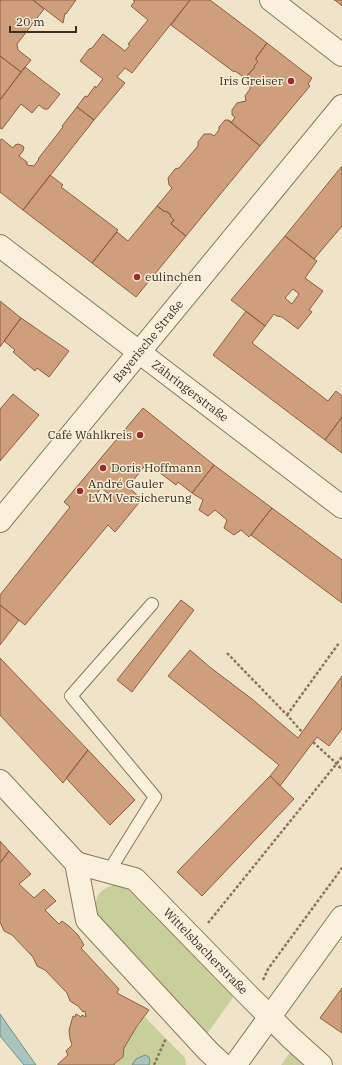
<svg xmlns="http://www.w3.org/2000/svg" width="342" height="1065" font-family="'IBM Plex Serif',serif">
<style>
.green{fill:#c9cf9b}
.water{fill:#a9c4bc;stroke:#6f938a}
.building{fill:#cf9f7d;stroke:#8d5f41;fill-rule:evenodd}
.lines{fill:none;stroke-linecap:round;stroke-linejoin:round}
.lane-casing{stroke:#8d765c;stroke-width:14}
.street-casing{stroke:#8d765c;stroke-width:24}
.path{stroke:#8d765c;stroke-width:2.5;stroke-dasharray:3 2;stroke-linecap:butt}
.lane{stroke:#faf1dc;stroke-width:12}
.street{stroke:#faf1dc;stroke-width:22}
.poi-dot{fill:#9e2a2b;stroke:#f7eed8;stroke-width:1.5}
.labels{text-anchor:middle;stroke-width:3;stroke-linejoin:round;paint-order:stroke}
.poi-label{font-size:12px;fill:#3d2e20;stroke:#f7eed8;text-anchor:start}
.street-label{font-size:12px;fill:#3d2e20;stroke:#f7eed8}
</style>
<rect width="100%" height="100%" fill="#f0e4c8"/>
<path class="green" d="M119,884L127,886L234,996L207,1034L99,919C91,900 98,887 119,884Z
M144,1016L185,1058L186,1065H149L150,1061L133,1064L132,1065H114L115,1063L123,1057L124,1048L137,1026Z
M291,1051L305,1065H281Z"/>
<path class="water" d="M0,1014L36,1065H24L0,1036Z
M145,1055L149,1057L150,1061L149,1065H132L136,1059Z"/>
<path class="building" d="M1,0H33L44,9L17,44L18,50L31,60L21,72L0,56V2Z
M33,0H76L66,14L65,13L63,23Z
M133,0H190L132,73L125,68L117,77L125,83L94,120L77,107L85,96L87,97L95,86L96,88L103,79L80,61L89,49L92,48L103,34L125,51L130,45L128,44L148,20L131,6L135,1Z
M190,0H210L267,43L256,58V60L258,62L254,66L255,67L245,78L235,71L234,72L171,25Z
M334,0H342V6L335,0Z
M267,43L312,78L308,84L310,86L260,146L228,120L232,122L235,117L232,115V110L237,103L246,101L245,96L250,89V84L245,78L255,67L254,66L258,62L256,60V58Z
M0,56L21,72L0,100Z
M25,67L60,94L48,109H44L39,105L32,113L21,104L2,129L0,128V100Z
M77,107L94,120L23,210L0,192V140L2,139L13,148L15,145L18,144L21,145L24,147L23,151L19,156L27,162V165L34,166L39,159H38L63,127L62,126Z
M225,120H228L260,146L186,236L171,224L174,220L170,216L171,215L166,211L165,212L157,206L172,188L169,185L168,178L175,169L179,168L198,146V142L204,134H211L214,136L219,130V127Z
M342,166V226L314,259L285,236Z
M50,175L63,185L61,187L118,230L92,263L23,210Z
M157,206L165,212L166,211L171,215L170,216L174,220L171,224L186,236L136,297L92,263L117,232L128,241Z
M285,236L317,261L305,278L323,291L309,310L312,312L298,329L282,317L277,316L274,314L265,326L231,300ZM293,289L299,294L292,304L285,298Z
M0,301L21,318L0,347Z
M246,311L265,326L252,343L328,401L336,391L342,396V417L325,440L213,355Z
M21,318L69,351L49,377L37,368L35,371L13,352L15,350L4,341Z
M13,394L39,415L0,461V409Z
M143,408L214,465L192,493L178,482L176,485L147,463L128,487L142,499L115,532L108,525L25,625L0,605V595L70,507L64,502ZM101,488L109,494L102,502L95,496Z
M342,417V453L325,440Z
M214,465L272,508L249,537L241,530L234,535L224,528L227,520L215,510L208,516L199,510L203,500L192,493Z
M272,508L342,560V603L251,535Z
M181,600L194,610L132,692L117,680Z
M0,605L19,620L0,645Z
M190,650L211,668L252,699L298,738L342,676V729L329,746L317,737L280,786L270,776L279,765L168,676Z
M0,658L88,750L63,783L0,715Z
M88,750L135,800L110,825L66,778Z
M270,776L294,799L202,896L177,872Z
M0,841L9,851L0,863Z
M9,851L31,874L19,884L34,898L44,889L56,901L45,910L59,924L62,921L70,927L78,935L84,945L81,948L119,989L117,993L149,1010L137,1026L124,1048L123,1057L115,1063L114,1065H58V1064L68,1055L66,1051L72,1045L70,1039L69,1030L73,1016L75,1017L76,1014L81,1017L82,1015L86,1017L85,1011L83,1012L78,1006L70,1001L67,993L45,970L37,966L33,957L12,935L4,931L0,922V863Z
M342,988V1033L320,1018Z"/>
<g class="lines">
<g class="lane-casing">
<path id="lane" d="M109,871L155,797L71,696L152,604"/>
</g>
<g class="street-casing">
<g id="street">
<path d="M271,0L342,55"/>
<path id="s1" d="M0,246L342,507"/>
<path id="s2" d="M0,521L342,106"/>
<path d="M0,781L76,863L87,920L208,1051L223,1065"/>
<path id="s3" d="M76,863L135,879L246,993L290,1037L321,1065"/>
<path d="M235,1065L342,917"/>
</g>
</g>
<path class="path" d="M227,653L287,715L302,732
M287,715L339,643
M313,742L337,764L342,770
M208,923L342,757
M263,980L268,969L342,868
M154,1065L166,1038"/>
<use href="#lane" class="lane"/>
<use href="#street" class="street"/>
</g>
<g class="poi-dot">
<circle cx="291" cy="81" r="4"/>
<circle cx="137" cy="277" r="4"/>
<circle cx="140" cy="435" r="4"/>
<circle cx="103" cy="468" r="4"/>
<circle cx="80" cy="491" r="4"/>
</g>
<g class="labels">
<g class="poi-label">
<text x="283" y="85" text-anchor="end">Iris Greiser</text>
<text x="145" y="281">eulinchen</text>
<text x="132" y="439" text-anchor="end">Café Wahlkreis</text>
<text x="111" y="472">Doris Hoffmann</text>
<text x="88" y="488">André Gauler<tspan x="88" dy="14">LVM Versicherung</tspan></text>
</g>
<g class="street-label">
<text dy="4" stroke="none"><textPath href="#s2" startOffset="233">Bayerische Straße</textPath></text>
<text dy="4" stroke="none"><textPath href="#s1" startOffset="239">Zähringerstraße</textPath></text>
<text dy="4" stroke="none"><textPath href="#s3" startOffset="162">Wittelsbacherstraße</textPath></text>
</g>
</g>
<path d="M10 26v6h66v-6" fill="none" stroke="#3d2e20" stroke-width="2"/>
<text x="16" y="26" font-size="12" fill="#3d2e20" stroke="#f7eed8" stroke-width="3" paint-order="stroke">20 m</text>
</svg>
